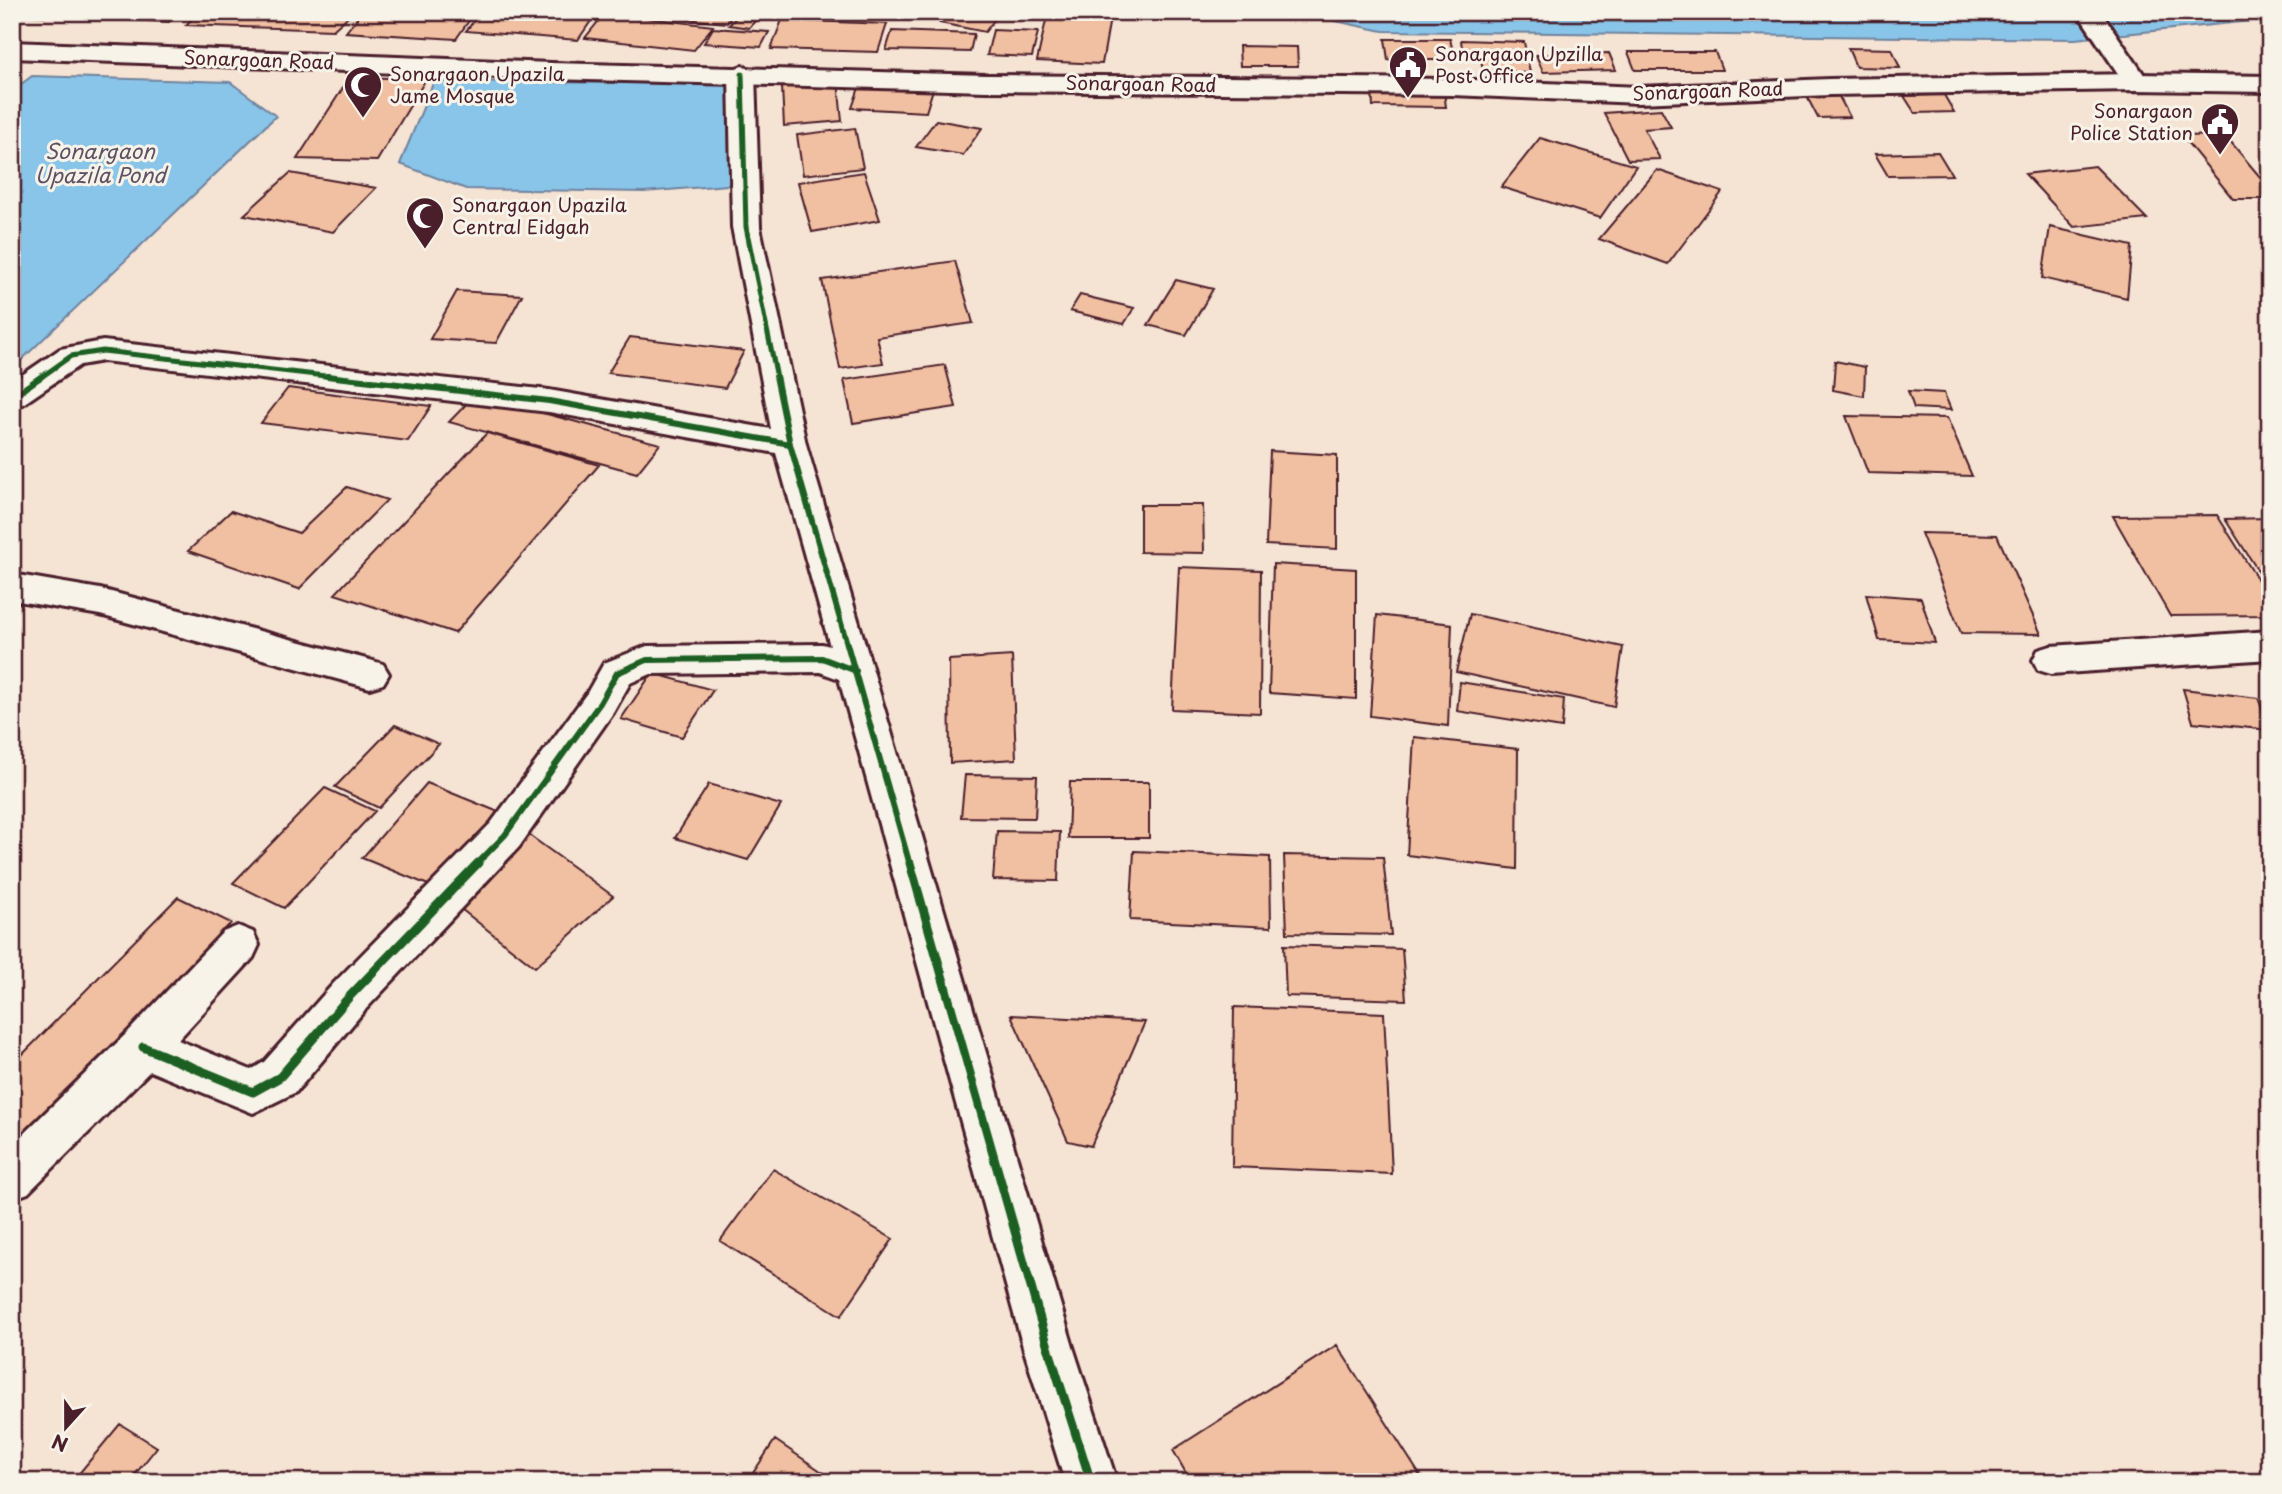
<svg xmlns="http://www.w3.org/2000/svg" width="2282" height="1494" font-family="'Playpen Sans',sans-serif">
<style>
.water{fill:#89c5e9;stroke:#70839d;stroke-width:2}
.building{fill:#f1bfa1;stroke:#4a1f2b;stroke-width:2}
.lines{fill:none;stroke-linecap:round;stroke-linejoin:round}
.street-casing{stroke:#4a1f2b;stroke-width:6}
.secondary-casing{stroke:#4a1f2b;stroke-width:6}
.street{fill:#f7f3e8;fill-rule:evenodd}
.secondary{fill:#f7f3e8;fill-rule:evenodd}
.cycleway-far2-casing{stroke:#f7f3e8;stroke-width:9}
.cycleway-far1-casing{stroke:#f7f3e8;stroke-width:10}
.cycleway-casing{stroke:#f7f3e8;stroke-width:13}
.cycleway-far2{stroke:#1b5e20;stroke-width:5}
.cycleway-far1{stroke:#1b5e20;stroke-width:6}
.cycleway{stroke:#1b5e20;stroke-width:9}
.labels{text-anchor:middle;stroke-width:6;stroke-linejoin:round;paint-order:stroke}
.far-poi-label{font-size:19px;fill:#4a1f2b;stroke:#f7f3e8;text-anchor:start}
.far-street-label{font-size:19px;fill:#4a1f2b;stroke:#f7f3e8}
.far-water-label{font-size:21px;font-style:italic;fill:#5d5164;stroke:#f7f3e8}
</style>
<rect width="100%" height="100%" fill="#f5e3d3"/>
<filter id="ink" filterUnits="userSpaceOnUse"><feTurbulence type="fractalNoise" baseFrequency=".0143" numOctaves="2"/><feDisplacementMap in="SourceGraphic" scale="14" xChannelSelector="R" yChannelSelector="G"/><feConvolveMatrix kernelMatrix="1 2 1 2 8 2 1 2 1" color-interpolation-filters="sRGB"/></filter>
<g filter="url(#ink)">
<path class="water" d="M1292,12H2270V19L2075,39L1383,31Z
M32,76L230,82L276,116L12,369V91Z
M434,81L740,84L739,184L644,192L466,189L400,164Z"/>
<path class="building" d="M34,12H103L98,18L31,15Z
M110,12H178L169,22L104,19Z
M198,12H353L333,30L186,25Z
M362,12H475L456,39L346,32Z
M481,12H597L578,40L466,31Z
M655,12H735L727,23L652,16Z
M741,12H763L749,28L729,25Z
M820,12H873L872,17L819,16Z
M949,12H1000L985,32L940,23Z
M605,13L713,26L694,50L585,38Z
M1047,16L1110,18L1102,64L1037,61Z
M782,20L887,24L878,52L771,49Z
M713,28L769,32L761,47L704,43Z
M993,30L1038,32L1032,57L987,55Z
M892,31L974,34L970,52L886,50Z
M1385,39H1450L1455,60H1388Z
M1461,40L1524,42L1530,73L1483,72L1481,58L1463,57Z
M1239,46L1297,47L1298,66H1240Z
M1848,48L1892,49L1900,68L1856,67Z
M1628,52H1715L1722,70H1635Z
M1609,53L1616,70L1543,72L1536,55Z
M350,77L426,79L377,161L297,159Z
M838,82L842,121L784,126L782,87Z
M861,82L934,86L926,112L852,108Z
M1372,91L1444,92L1446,107L1373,106Z
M1804,91H1836L1850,117L1818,118Z
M1944,95L1954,112L1915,113L1904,96Z
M1661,109L1671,127L1644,129L1660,159L1628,160L1604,113Z
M936,120L982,128L963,155L916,147Z
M855,128L863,168L803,175L797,135Z
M2225,135L2260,177H2270V199H2233L2182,136Z
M1540,138L1636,166L1600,218L1501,187Z
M1938,152L1952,175L1888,176L1875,154Z
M2095,166L2147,219L2074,227L2025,174Z
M1657,170L1722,192L1668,264L1599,239Z
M864,172L880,220L812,232L798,182Z
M290,173L376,188L333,232L244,215Z
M2050,227L2132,246L2127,298L2042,278Z
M955,261L973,323L877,337L883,363L840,369L822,280Z
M1176,280L1213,289L1186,335L1148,325Z
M457,291L522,295L496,343L430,339Z
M1080,295L1134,308L1124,324L1070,311Z
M630,337L744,351L725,388L608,373Z
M1835,361L1865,367L1864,396L1833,390Z
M945,365L956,407L853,423L844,380Z
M288,388L431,406L408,441L261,423Z
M1908,391L1944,393L1951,410L1914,408Z
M475,395L660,444L637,473L449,422Z
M1846,416L1947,418L1972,476L1868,473Z
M487,433L599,465L455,633L335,594Z
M1270,451L1337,455V549L1266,545Z
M347,487L387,500L299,589L188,551L231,511L299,533Z
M1140,505H1203L1204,553L1140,552Z
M2217,515L2270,599V615L2170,616L2113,516Z
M2270,518V588H2269L2225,519Z
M1921,533L1997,535L2041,634L1961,633Z
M1273,564L1356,569V699L1269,693Z
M1179,567L1261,570L1260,713L1172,709Z
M1866,594L1921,598L1935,643L1879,640Z
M1470,614L1623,647L1614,707L1456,672Z
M1377,615L1452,624L1448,726L1370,716Z
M1012,656L1016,759L950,763L949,660Z
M652,673L713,690L682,737L621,719Z
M1460,682L1564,699L1562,728L1457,711Z
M2183,689L2258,698L2270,730L2193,722Z
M395,725L439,744L379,808L335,787Z
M1414,737L1518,749L1517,869L1407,855Z
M965,775L1037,776L1035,818L961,817Z
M1070,782H1149V838H1068Z
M427,783L506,815L443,891L362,858Z
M709,784L781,805L748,860L675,838Z
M325,788L375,811L284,908L233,883Z
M997,831L1060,832L1058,881L993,880Z
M529,835L613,896L535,967L452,902Z
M1134,851L1270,857L1271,927L1130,920Z
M1284,855L1383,857L1391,935L1287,933Z
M178,897L231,923L12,1151V1065Z
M1284,945L1402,949L1406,1000L1286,996Z
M1234,1007L1384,1013L1392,1174L1232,1167Z
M1011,1015L1145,1022L1091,1146L1068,1141Z
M773,1169L893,1239L841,1316L720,1241Z
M1337,1345L1423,1480L1191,1482L1173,1450Z
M120,1424L157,1447L129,1482H72Z
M775,1440L837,1482H747Z"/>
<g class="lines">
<g class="street-casing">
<path id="street" d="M2077,12H2101L2149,82L2145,87L2136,90L2127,87Z
M742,66L751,69L755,74L760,227L806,444L1073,1347L1117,1482H1065L1023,1347L839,679L820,672L651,674L630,683L613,713L519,847L364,1011L296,1092L253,1113L150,1071L28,1193L12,1199V1145L127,1033L223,932L238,926L253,932L259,945L253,958L178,1040L251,1070L264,1062L334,983L491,823L587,693L604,663L647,646L822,644L830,646L776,453L549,412L103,361L80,365L23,404L12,407V382L60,349L103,341L549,390L771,429L732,227L729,74L733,69Z
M12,574L100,589L370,660L383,664L389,674L383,684L370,688L100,615L12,600Z
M2270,631V659L2051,674L2038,670L2033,660L2038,650L2051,646Z"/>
</g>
<g class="secondary-casing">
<path id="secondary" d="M12,42L551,63L986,75L1452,79L1639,87L1830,79L2136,74L2270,76V92L2136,90L1830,95L1639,103L1452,95L986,91L551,79L12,58Z"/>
</g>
<use href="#street" class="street"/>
<use href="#secondary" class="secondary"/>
<g class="cycleway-far2-casing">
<path id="cycleway-far2" d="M742,74L746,227L777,378
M40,378L71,356L103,351L343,378"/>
</g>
<g class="cycleway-far1-casing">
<path id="cycleway-far1" d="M327,376L549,401L790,444
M776,376L790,444L910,865
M12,397L42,376
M476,865L505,835L600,703L617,673L647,660L822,658L856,671"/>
</g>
<g class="cycleway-casing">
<path id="cycleway" d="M910,863L1048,1347L1091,1482
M143,1047L253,1092L280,1077L349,997L478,863"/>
</g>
<use href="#cycleway-far2" class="cycleway-far2"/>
<use href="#cycleway-far1" class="cycleway-far1"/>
<use href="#cycleway" class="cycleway"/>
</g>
</g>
<defs>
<g id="civic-pin" transform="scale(2.0125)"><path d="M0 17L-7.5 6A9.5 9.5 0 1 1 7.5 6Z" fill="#4a1f2b" stroke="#f7f3e8"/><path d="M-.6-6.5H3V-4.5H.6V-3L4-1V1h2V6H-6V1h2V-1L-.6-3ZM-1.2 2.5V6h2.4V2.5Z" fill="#fff"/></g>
<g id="mosque-pin" transform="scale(2.0125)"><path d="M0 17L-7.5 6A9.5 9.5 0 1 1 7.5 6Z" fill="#4a1f2b" stroke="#f7f3e8"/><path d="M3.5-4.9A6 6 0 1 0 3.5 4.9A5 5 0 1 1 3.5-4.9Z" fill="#fff"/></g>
</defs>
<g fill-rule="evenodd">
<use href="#civic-pin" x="1408" y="65"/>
<use href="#mosque-pin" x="363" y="85"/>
<use href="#civic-pin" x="2220" y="122"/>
<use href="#mosque-pin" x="425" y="216"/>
</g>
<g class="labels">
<g class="far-poi-label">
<text x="1435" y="61">Sonargaon Upzilla<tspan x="1435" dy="22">Post Office</tspan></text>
<text x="390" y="81">Sonargaon Upazila<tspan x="390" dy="22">Jame Mosque</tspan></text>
<text x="2193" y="118" text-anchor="end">Sonargaon<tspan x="2193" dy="22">Police Station</tspan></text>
<text x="452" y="212">Sonargaon Upazila<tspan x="452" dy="22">Central Eidgah</tspan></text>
</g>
<g class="far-street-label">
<text transform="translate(259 60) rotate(2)" y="7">Sonargoan Road</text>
<text transform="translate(1141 84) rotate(1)" y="7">Sonargoan Road</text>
<text transform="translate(1708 91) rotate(-2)" y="7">Sonargoan Road</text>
</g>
<g class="far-water-label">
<text x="100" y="159">Sonargaon<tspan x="100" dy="24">Upazila Pond</tspan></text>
</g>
</g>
<rect width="2282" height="1494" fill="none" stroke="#f7f3e8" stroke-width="42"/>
<rect x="21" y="21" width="2240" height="1452" fill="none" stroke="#4a1f2b" stroke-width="2.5" filter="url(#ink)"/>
<g transform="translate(66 1427) rotate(201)" stroke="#f7f3e8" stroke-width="5" paint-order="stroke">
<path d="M0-5L12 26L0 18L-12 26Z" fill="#4a1f2b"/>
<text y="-10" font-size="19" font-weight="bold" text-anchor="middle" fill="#4a1f2b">N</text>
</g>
</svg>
